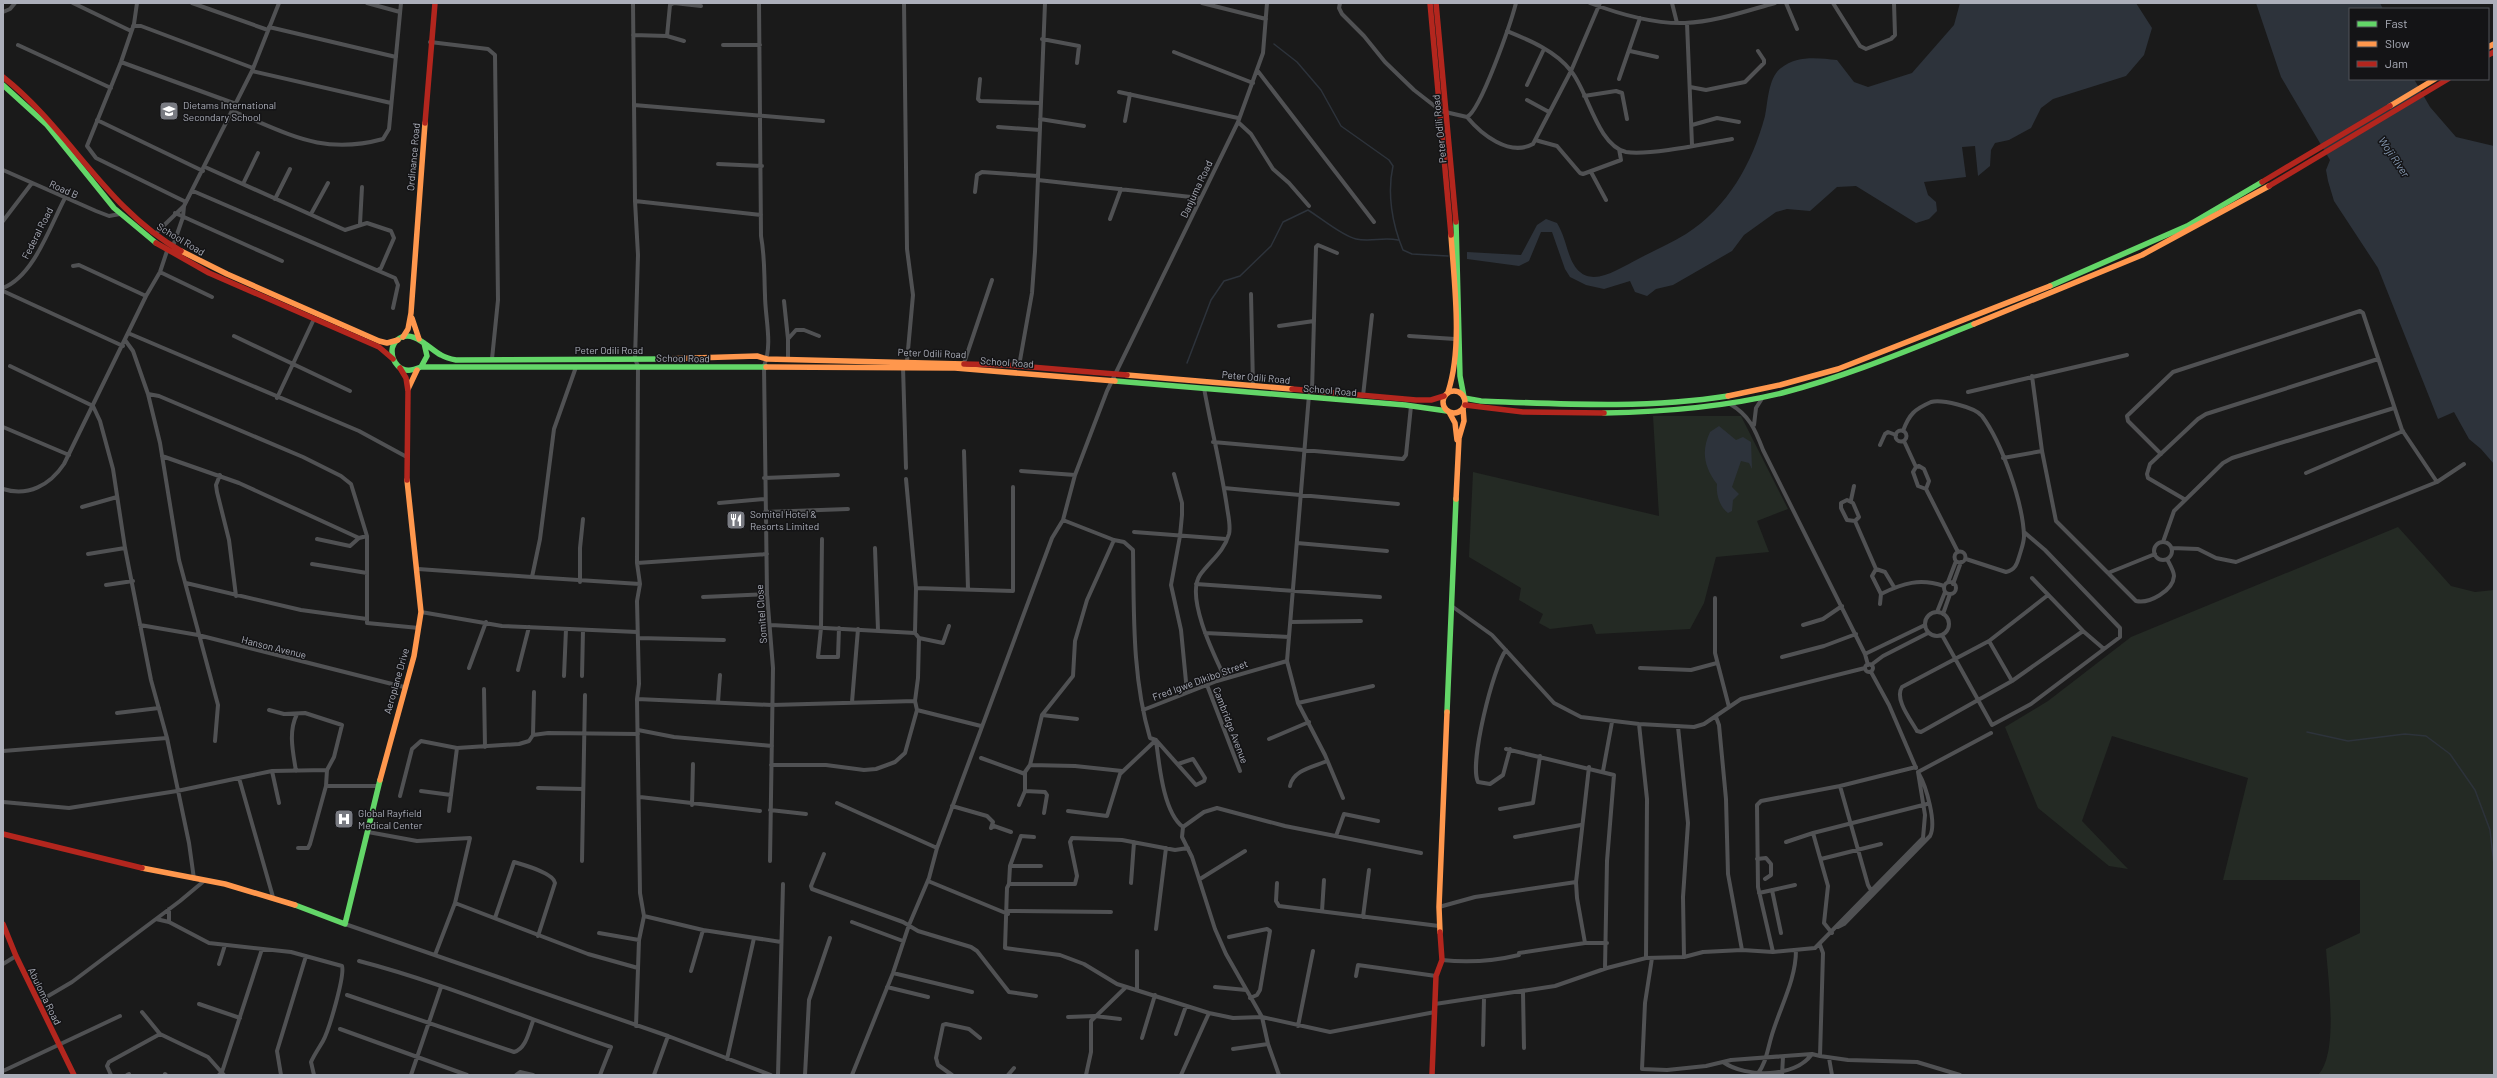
<svg xmlns="http://www.w3.org/2000/svg" width="2497" height="1078" font-family="Barlow,sans-serif">
<style>
.green{fill:#242a24}
.water{fill:#2d333b}
.lines{fill:none;stroke-linecap:round;stroke-linejoin:round}
.stream{stroke:#2d333b;stroke-width:1.5}
.street{stroke:#505153;stroke-width:4}
.fast{stroke:#63d668;stroke-width:5.5}
.slow{stroke:#ff974d;stroke-width:5.5}
.jam{stroke:#b3261e;stroke-width:5.5}
.labels{text-anchor:middle;stroke-width:3;stroke-linejoin:round;paint-order:stroke}
.poi-label{font-size:10px;fill:#acafba;stroke:#141416;text-anchor:start}
.street-label{font-size:10px;fill:#acafba;stroke:#141416}
.water-label{font-size:11px;font-style:italic;fill:#8599b2;stroke:#141416}
</style>
<rect width="100%" height="100%" fill="#1a1a1a"/>
<path class="green" d="M1653,416H1741L1788,509L1757,521L1769,552L1716,557L1704,603L1690,629L1596,634L1592,624L1550,629L1539,623L1543,614L1519,600L1521,588L1469,557L1473,472L1659,516Z
M2398,527L2451,586L2475,592L2494,590V1075H2318C2339,1054 2328,979 2326,949L2360,933V880H2223L2248,778L2112,736L2082,821L2128,869L2109,866L2038,808L2005,727L2048,701L2131,637Z"/>
<path class="water" d="M1960,3H2136L2152,28L2144,55L2126,76L2053,99L2041,108L2031,128L2009,140L1995,143L1991,150L1990,166L1978,176L1975,146L1962,147L1966,177L1924,182L1928,195L1936,202L1937,211L1929,219L1916,223L1856,186L1837,187L1810,211L1787,209L1776,212L1744,235L1732,251L1673,285L1656,289L1647,296L1635,292L1630,281L1604,289L1586,285L1570,277L1565,269L1552,232H1541L1529,261L1519,266L1467,259V252L1521,255L1537,225L1546,219L1557,223C1563,233 1565,242 1569,254C1583,295 1614,271 1640,258C1655,250 1671,243 1686,234C1728,207 1752,164 1765,116C1768,102 1768,78 1781,68C1797,55 1818,58 1837,60L1854,82L1868,87L1912,73L1954,25Z
M2256,3H2380L2383,9H2350V79H2414L2430,107L2456,137L2494,146V464L2481,449L2469,439L2454,412L2438,419L2378,268L2334,201L2328,181L2326,170L2330,160L2281,77Z
M1719,426L1736,440L1743,437L1751,442L1752,469L1749,463L1741,461L1732,487L1739,494L1733,500L1732,511L1728,513C1719,506 1716,494 1717,484C1704,467 1701,451 1710,432Z"/>
<g class="lines">
<path class="stream" d="M1274,44L1297,62L1321,90L1341,126L1389,160L1393,166C1387,193 1392,224 1403,250L1412,254L1448,256
M1187,363L1211,300L1224,281L1240,276L1271,246L1283,222L1308,210C1321,218 1342,236 1356,239C1371,242 1383,237 1398,240
M2307,732L2348,741L2405,734L2426,736L2450,754L2475,790L2490,830L2494,865"/>
<path class="street" d="M73,3L131,31
M137,3L134,24L121,62L87,146L96,158L186,202
M192,3L268,30
M367,3L400,12
M633,3L635,201L638,255L635,359L638,366L637,563L640,584L637,601L639,684L637,699L640,893L644,916L639,940L636,1026
M759,3L761,236C765,258 764,273 765,295C765,318 773,344 764,366L767,594L773,668L770,861
M904,3L907,249L913,295L907,361
M1202,3L1266,19
M1340,3L1339,8L1342,14L1364,36L1385,62L1414,90L1441,111L1467,117C1481,110 1511,22 1516,3
M1590,3C1619,14 1654,24 1685,23C1715,22 1746,11 1775,3
M1672,3L1677,23
M1786,3L1797,29
M1833,3L1860,46L1866,49L1891,39L1895,35L1894,3
M3,12L10,9L15,3
M1687,23L1692,145
M133,26H141L253,68
M269,27L396,57
M1507,31C1529,40 1556,51 1571,71C1588,91 1597,145 1626,152C1648,156 1709,143 1732,139
M633,35L667,36L684,41
M667,36L670,5L674,3L701,6
M1042,39L1079,46L1077,63
M430,42L488,49L495,55L498,300L492,359
M18,45L111,88
M723,45H760
M1630,51L1657,57
M1174,52L1253,83
M121,62L236,104
M1257,70L1374,222
M252,71L391,103
M980,79L978,99L980,101L1040,103
M1619,79L1640,18
M1527,85L1544,49
M1690,87L1706,90L1745,82L1764,63V60L1758,51
M1119,92L1238,118
M1584,96L1616,91L1622,93L1627,119
M1527,100L1549,112
M634,105L823,121
M232,111C288,133 321,156 383,139L389,129L401,3
M1467,117C1481,134 1509,157 1533,144L1571,71L1600,3
M1040,119L1084,126
M97,120L203,171
M1125,121L1130,94
M1238,122L1251,134L1273,169L1289,183L1309,206
M1692,125L1717,118L1739,122
M998,127L1040,130
M1535,140L1557,146L1580,173L1583,174L1621,160L1619,149
M718,164L762,166
M205,167L345,230L367,223L391,231L394,238L381,268L378,270
M3,170L96,211L109,216L120,214
M1591,172L1606,200
M1038,180L1200,198
M243,184L258,153
M193,191L395,278L398,285L393,308
M975,192L977,175L982,172L1038,176
M275,199L290,169
M635,201L761,215
M175,213L282,261
M311,214L328,183
M1110,219L1121,189
M3,221L32,183
M360,224L362,187
M155,234L184,206
M173,246L183,217L184,206L252,71L279,3
M73,266L79,265L146,296
M160,272L212,297
M3,288C34,276 50,226 65,198
M3,291L123,346
M1251,294L1253,386
M784,301L788,339
M1279,326L1314,321
M128,333L359,431L405,456
M234,336L350,391
M1409,336L1455,339
M125,340L133,351L148,394L160,443L179,560L218,705L215,741
M788,359V339L796,330H804L819,336
M964,363L992,280
M10,366L93,406L100,421L113,469L125,548L151,680L167,738L189,843L194,879
M1019,366L1032,293L1035,252L1045,3
M576,367L554,429L540,539L532,577L640,584
M903,367L906,468
M2032,376L2042,451L2056,521L2136,601C2149,604 2173,591 2174,576C2174,571 2169,563 2167,559
M1204,388C1211,427 1221,467 1227,507C1228,515 1231,526 1229,534C1224,552 1210,561 1200,575C1185,597 1215,657 1225,678
M1312,391L1316,247L1318,245L1337,253
M1968,392L2127,355
M148,394L159,396L303,457L341,476L351,484L367,536V619
M1309,395L1287,661L1298,703L1325,755L1343,798
M1363,396L1372,315
M277,398L314,319
M1730,404C1749,415 1755,429 1763,450L1865,654L1868,665
M1754,425L1756,408L1763,397
M3,427L69,455
M1895.5 436a5.5 5.5 0 1 1 11 0a5.5 5.5 0 1 1-11 0Z
M1903,431C1909,414 1915,409 1931,402C1941,399 1975,407 1982,416C2002,443 2023,503 2024,536C2024,543 2021,550 2019,557C2017,564 2015,570 2006,572L1966,559
M1904,441L1916,467
M1213,442L1403,459L1406,455L1411,406
M1880,445L1885,434L1888,432L1896,435
M964,451L968,589
M2161,454L2128,421L2127,416L2173,372L2360,311L2363,313L2402,430L2437,482
M162,456L239,483L359,538L367,536
M2003,458L2042,451
M1919,466L1924,469L1929,481L1926,489L1918,486L1913,472L1916,467Z
M1021,471L1075,475
M2306,473L2403,431
M1174,474L1182,503V515L1180,536L1171,585L1181,630L1187,692
M220,475L216,485L217,492L229,540L236,596
M764,478L838,475
M1224,488L1398,504
M3,489C28,497 50,485 64,464L146,296L160,272L167,251
M1926,489L1958,552
M2184,499L2148,478L2147,474L2150,464L2198,419L2206,414L2378,359
M1847,500L1853,503L1859,517L1855,521L1847,520L1841,508V503Z
M1851,500L1854,486
M719,503L765,499
M82,507L117,497
M765,512L848,509
M1063,520L1114,540L1124,542L1133,550C1134,613 1132,677 1150,738L1156,740C1159,763 1163,812 1183,827
M1855,521L1876,569
M1134,532L1226,539
M317,539L350,546L359,538
M822,539L821,628L818,657H838L839,628
M2163,542L2174,511L2223,463L2232,458L2394,408
M2154 551a9 9 0 1 1 18 0a9 9 0 1 1-18 0Z
M1297,543L1387,551
M875,548L878,630
M2172,548L2198,549L2216,558L2236,562L2437,482L2464,464
M1954.5 557a5.5 5.5 0 1 1 11 0a5.5 5.5 0 1 1-11 0Z
M88,554L125,548
M637,563L767,554
M312,564L367,573
M418,569L532,577
M2108,573L2155,554
M2032,578L2083,631L2104,649
M580,582V548L583,519
M1948,582L1956,561
M1944 588a6 6 0 1 1 12 0a6 6 0 1 1-12 0Z
M186,583L301,610L367,619V623L419,628
M1196,584L1380,597
M1953,584L1961,562
M106,585L133,581
M916,588L1013,591V487
M1881,594L1872,576L1876,569L1885,572L1894,587
M2048,595L1989,641L1902,687C1894,699 1911,720 1917,731L1921,732L2012,681L2083,631
M703,597L767,594
M1715,598V653L1729,707
M1880,604L1881,594C1903,583 1920,578 1944,586
M1453,607L1492,635L1554,703L1581,717L1639,724L1694,727L1704,724L1741,699L1865,668
M421,612L502,626L637,632
M1937,612L1945,592
M1925 624a12 12 0 1 1 24 0a12 12 0 1 1-24 0Z
M1943,614L1950,594
M1290,622L1361,621
M140,625L198,635L404,687
M771,625L915,633
M1803,625L1823,619L1842,606
M1205,633L1289,637
M1942,635L1992,725L2031,704L2120,637V628L2045,550L2024,532
M638,638L724,640
M919,638L943,643L949,626
M1989,641L2012,681
M1506,650C1493,667 1469,764 1478,782L1490,784L1503,775L1510,749
M1865,654L1925,625
M1782,657L1824,646L1856,634
M1865 668a4 4 0 1 1 8 0a4 4 0 1 1-8 0Z
M1871,665L1883,656L1928,633
M469,668L486,622
M1640,668L1691,670L1717,663
M518,670L529,627
M1871,672L1889,705L1916,768
M564,676L566,629
M582,676L583,630
M1207,685L1240,771
M484,689L485,747
M637,699L772,705L915,701
M718,702L720,675
M852,702L858,629
M1298,703L1373,686
M269,710L284,714L305,713L342,725L334,757L327,770L326,786L310,844L308,848H298
M917,710L981,726
M1143,710L1217,681L1287,661
M117,713L159,708
M1042,715L1077,719
M1716,717L1719,725L1726,799L1728,874L1742,950
M1639,724L1647,799L1646,958
M1678,727L1688,823L1683,897L1684,957
M638,730L674,737L772,746
M533,735L548,733L638,734
M1269,739L1309,722
M1506,749L1614,775L1607,861L1605,968
M3,751L167,738
M981,758L1025,774
M771,765H826L864,770L876,769L895,762L905,753L917,710L915,701L918,678L919,638L915,633L916,588L906,479
M1030,765L1075,766L1122,771
M272,771L279,803
M296,771C293,752 288,732 297,714
M1603,771L1612,722
M1918,772L1991,733
M239,778L273,897
M326,786H379
M1290,786C1293,770 1313,767 1327,761
M1840,786L1868,885L1872,892
M538,788L583,789
M421,791L451,795
M1025,791L1045,792L1047,795L1044,813
M400,796L412,749L421,741L457,748L519,744L529,741L533,735L534,692
M640,797L760,811
M3,802L69,808L177,791L272,771L327,770
M837,803L937,848
M692,805L693,764
M1019,805L1025,791V772L1030,765L1042,715L1073,676L1075,641L1087,600L1114,540
M952,806L987,816L993,822L991,828L994,826L1011,832
M1500,809L1533,803L1540,756
M770,810L806,814
M449,811L457,748
M1068,811L1107,816L1120,774L1156,740L1196,785L1204,781L1205,778L1193,759L1178,764
M1183,827L1182,837L1192,857L1215,929L1226,954L1262,1017L1268,1044L1279,1075
M1183,827L1204,812L1217,808L1285,826L1421,853
M368,832L417,841L470,838L455,903L435,955
M1813,833L1828,886L1824,923L1832,933
M1336,836L1344,814L1378,821
M1515,837L1581,825
M1786,842L1813,833L1927,804
M1188,848L1175,850L1122,840L1072,838L1070,842L1077,876L1075,884H1009L1007,888L1005,948L1060,955L1084,964L1117,984L1209,1013L1233,1018L1262,1017L1330,1032L1435,1012
M824,854L811,886L812,889L903,922L918,931L971,947L977,951L1009,992L1036,996
M1757,859L1766,858L1771,864V875L1765,879
M1821,859L1881,844
M582,861L585,695
M1010,866H1041
M1200,879L1245,851
M928,881L1008,914
M1131,883L1134,842
M1277,883L1276,901L1279,906L1439,926
M1009,884L1010,866L1021,836L1034,837
M1772,890L1781,933
M1759,893L1795,885
M455,903L588,954L638,968
M1439,907L1475,897L1576,882
M1007,911L1111,912
M1322,911L1324,880
M644,916L703,930L781,942
M1363,917L1369,870
M495,918L514,862C524,865 554,873 555,883L538,936
M156,919L169,922L209,943L291,952L342,966C345,976 329,1030 323,1041C319,1048 314,1055 311,1062L314,1075
M169,922V909
M852,922L903,941
M345,924L668,1036L771,1075
M1838,927L1844,924L1930,836C1937,823 1926,786 1919,774
M1156,929L1166,848
M599,933L639,940
M1229,937L1267,929L1270,931L1260,990L1257,995L1250,998
M1585,943L1577,898L1576,882L1589,767
M1820,945L1823,953L1820,1056L1848,1060L1917,1062L1960,1075
M1773,952L1758,887L1757,805L1761,801L1840,786L1916,767
M1652,958L1645,1003L1642,1069L1667,1070L1706,1066L1731,1060L1812,1054L1820,1056
M1442,960C1469,963 1494,961 1519,955V953L1585,943H1607
M359,961C444,983 527,1019 611,1047L600,1075
M3,964L16,956
M219,964L225,945
M691,971L703,930
M893,973L972,992
M1356,976L1358,965L1436,976
M887,987L928,997
M1215,987L1246,990
M1137,989V951
M1523,992L1524,1048
M347,995L514,1052C526,1049 529,1031 533,1021
M38,1002L72,982L180,901L204,881
M199,1004L240,1018
M1435,1004L1555,986L1607,968L1646,958L1684,957L1703,952L1742,950L1773,952L1815,948L1923,838L1925,815L1918,772
M142,1012L160,1034L208,1057L224,1075
M1068,1017L1095,1016L1120,1019
M1298,1026L1313,951
M340,1029L467,1075
M1176,1034L1186,1006
M1142,1038L1155,995
M1483,1045L1484,997
M1233,1049L1268,1044
M1829,1058L1832,1075
M727,1059L754,938
M1723,1062C1746,1078 1795,1078 1812,1054
M3,1071L120,1016
M165,1074L166,1075
M111,1075L107,1066L109,1062L160,1034
M127,1075L129,1074
M219,1075L222,1072L262,949
M281,1075L277,1051L306,956
M411,1075L441,987
M516,1075L520,1072L533,1075
M654,1075L668,1036
M778,1075L783,884
M805,1075L809,1000L830,938
M852,1075L893,973L909,925L929,878L937,848L1052,538L1063,520L1075,475L1107,391L1238,122L1263,53L1267,3
M952,1075L938,1065L936,1058L943,1025L946,1024L969,1029L980,1038
M1008,1075L1014,1068
M1086,1075L1091,1052V1021L1126,987
M1181,1075L1209,1013
M1757,1075C1766,1063 1767,1052 1771,1038C1779,1009 1796,981 1796,950
M1782,1075L1783,1057"/>
<path class="fast" d="M3,85L47,125L114,208L156,243
M1456,222L1460,376L1464,397
M2050,286L2187,226L2262,182
M424,343L427,356L421,367C413,370 405,373 398,366C394,362 392,356 392,351C392,347 394,343 397,340C412,327 429,349 441,355C446,358 451,359 456,360L663,359
M421,367H766
M1115,381L1405,405L1447,411
M1464,398L1481,401C1563,404 1646,409 1728,396
M1604,413C1664,412 1724,407 1782,393C1848,376 1911,349 1974,324
M1447,712L1456,499
M295,905L345,924L380,780"/>
<path class="slow" d="M2488,47L2494,44
M2390,106L2435,79
M181,251L227,274L379,341L387,343L398,340
M412,318L419,339
M1974,324L2142,255L2269,186
M403,337L408,329L411,313L425,123
M663,359L757,356L767,359L964,364
M766,367L955,368L1115,381
M1127,375L1292,389
M408,389L417,370
M1443 402a11 11 0 1 1 22 0a11 11 0 1 1-22 0Z
M1448,392C1463,347 1454,282 1451,235
M1728,396L1780,385L1838,369L2050,286
M1449,412L1455,423L1457,440
M1456,499L1459,438L1464,421L1463,408
M380,780L414,656L421,612L407,480
M142,868L225,884L295,905
M1440,932L1439,907L1447,712"/>
<path class="jam" d="M1430,3L1451,235
M1436,3L1456,222
M2488,55L2494,52
M3,77C69,129 106,209 181,251
M425,123L435,3
M2262,182L2390,106
M2269,186L2448,79
M156,243L209,273L379,347L393,359
M964,364L1006,365L1127,375
M400,368L406,378L408,391L407,480
M1292,389L1416,400H1431L1444,396
M1465,405L1523,412L1604,413
M3,834L142,868
M3,924L16,956L74,1075
M1432,1075L1436,976L1442,960L1440,932"/>
</g>
<defs>
<g id="school-square" transform="scale(1)"><rect x="-9" y="-9" width="18" height="18" rx="4" fill="#797b82" stroke="#141416"/><path d="M0-5L7-2L0 1L-7-2ZM-4 1L0 2.5L4 1V4Q0 6-4 4Z" fill="#fff"/></g>
<g id="restaurant-square" transform="scale(1)"><rect x="-9" y="-9" width="18" height="18" rx="4" fill="#797b82" stroke="#141416"/><path d="M-5-6h1v4h1v-4h1v4h1v-4h1v5L-1.5 .5V6h-2V.5L-5-1ZM5-6V6H3V1.5H1.5Q1.5-4 5-6Z" fill="#fff"/></g>
<g id="hospital-square" transform="scale(1)"><rect x="-9" y="-9" width="18" height="18" rx="4" fill="#797b82" stroke="#141416"/><path d="M-5-5h3v3.5h4V-5h3V5h-3V1.5h-4V5h-3Z" fill="#fff"/></g>
</defs>
<g fill-rule="evenodd">
<use href="#school-square" x="169" y="111"/>
<use href="#restaurant-square" x="736" y="520"/>
<use href="#hospital-square" x="344" y="819"/>
</g>
<g class="labels">
<g class="poi-label">
<text x="183" y="109">Dietams International<tspan x="183" dy="12">Secondary School</tspan></text>
<text x="750" y="518">Somitel Hotel &amp;<tspan x="750" dy="12">Resorts Limited</tspan></text>
<text x="358" y="817">Global Rayfield<tspan x="358" dy="12">Medical Center</tspan></text>
</g>
<g class="street-label">
<text transform="translate(1439 129) rotate(-96)" y="4">Peter Odili Road</text>
<text transform="translate(413 157) rotate(-85)" y="4">Ordinance Road</text>
<text transform="translate(64 189) rotate(24)" y="4">Road B</text>
<text transform="translate(1196 189) rotate(-65)" y="4">Danjuma Road</text>
<text transform="translate(37 233) rotate(-63)" y="4">Federal Road</text>
<text transform="translate(181 239) rotate(31)" y="4">School Road</text>
<text x="609" y="354">Peter Odili Road</text>
<text transform="translate(932 353) rotate(2)" y="4">Peter Odili Road</text>
<text transform="translate(683 358) rotate(1)" y="4">School Road</text>
<text transform="translate(1007 362) rotate(4)" y="4">School Road</text>
<text transform="translate(1256 377) rotate(5)" y="4">Peter Odili Road</text>
<text transform="translate(1330 390) rotate(5)" y="4">School Road</text>
<text transform="translate(761 614) rotate(-94)" y="4">Somitel Close</text>
<text transform="translate(274 647) rotate(14)" y="4">Hanson Avenue</text>
<text transform="translate(1200 680) rotate(-20)" y="4">Fred Igwe Dikibo Street</text>
<text transform="translate(396 681) rotate(-74)" y="4">Aeroplane Drive</text>
<text transform="translate(1231 725) rotate(69)" y="4">Cambridge Avenue</text>
<text transform="translate(45 996) rotate(64)" y="4">Abuloma Road</text>
</g>
<g class="water-label">
<text transform="translate(2394 157) rotate(56)" y="4">Woji River</text>
</g>
</g>
<rect width="2497" height="1078" fill="none" stroke="#acafba" stroke-width="8"/>
<rect x="2349" y="8" width="140" height="72" fill="#141416" stroke="#515258"/>
<rect x="2357" y="21" width="20" height="6" fill="#63d668" stroke="#515258"/>
<text x="2385" y="28" font-size="12" fill="#acafba">Fast</text>
<rect x="2357" y="41" width="20" height="6" fill="#ff974d" stroke="#515258"/>
<text x="2385" y="48" font-size="12" fill="#acafba">Slow</text>
<rect x="2357" y="61" width="20" height="6" fill="#b3261e" stroke="#515258"/>
<text x="2385" y="68" font-size="12" fill="#acafba">Jam</text>
</svg>
